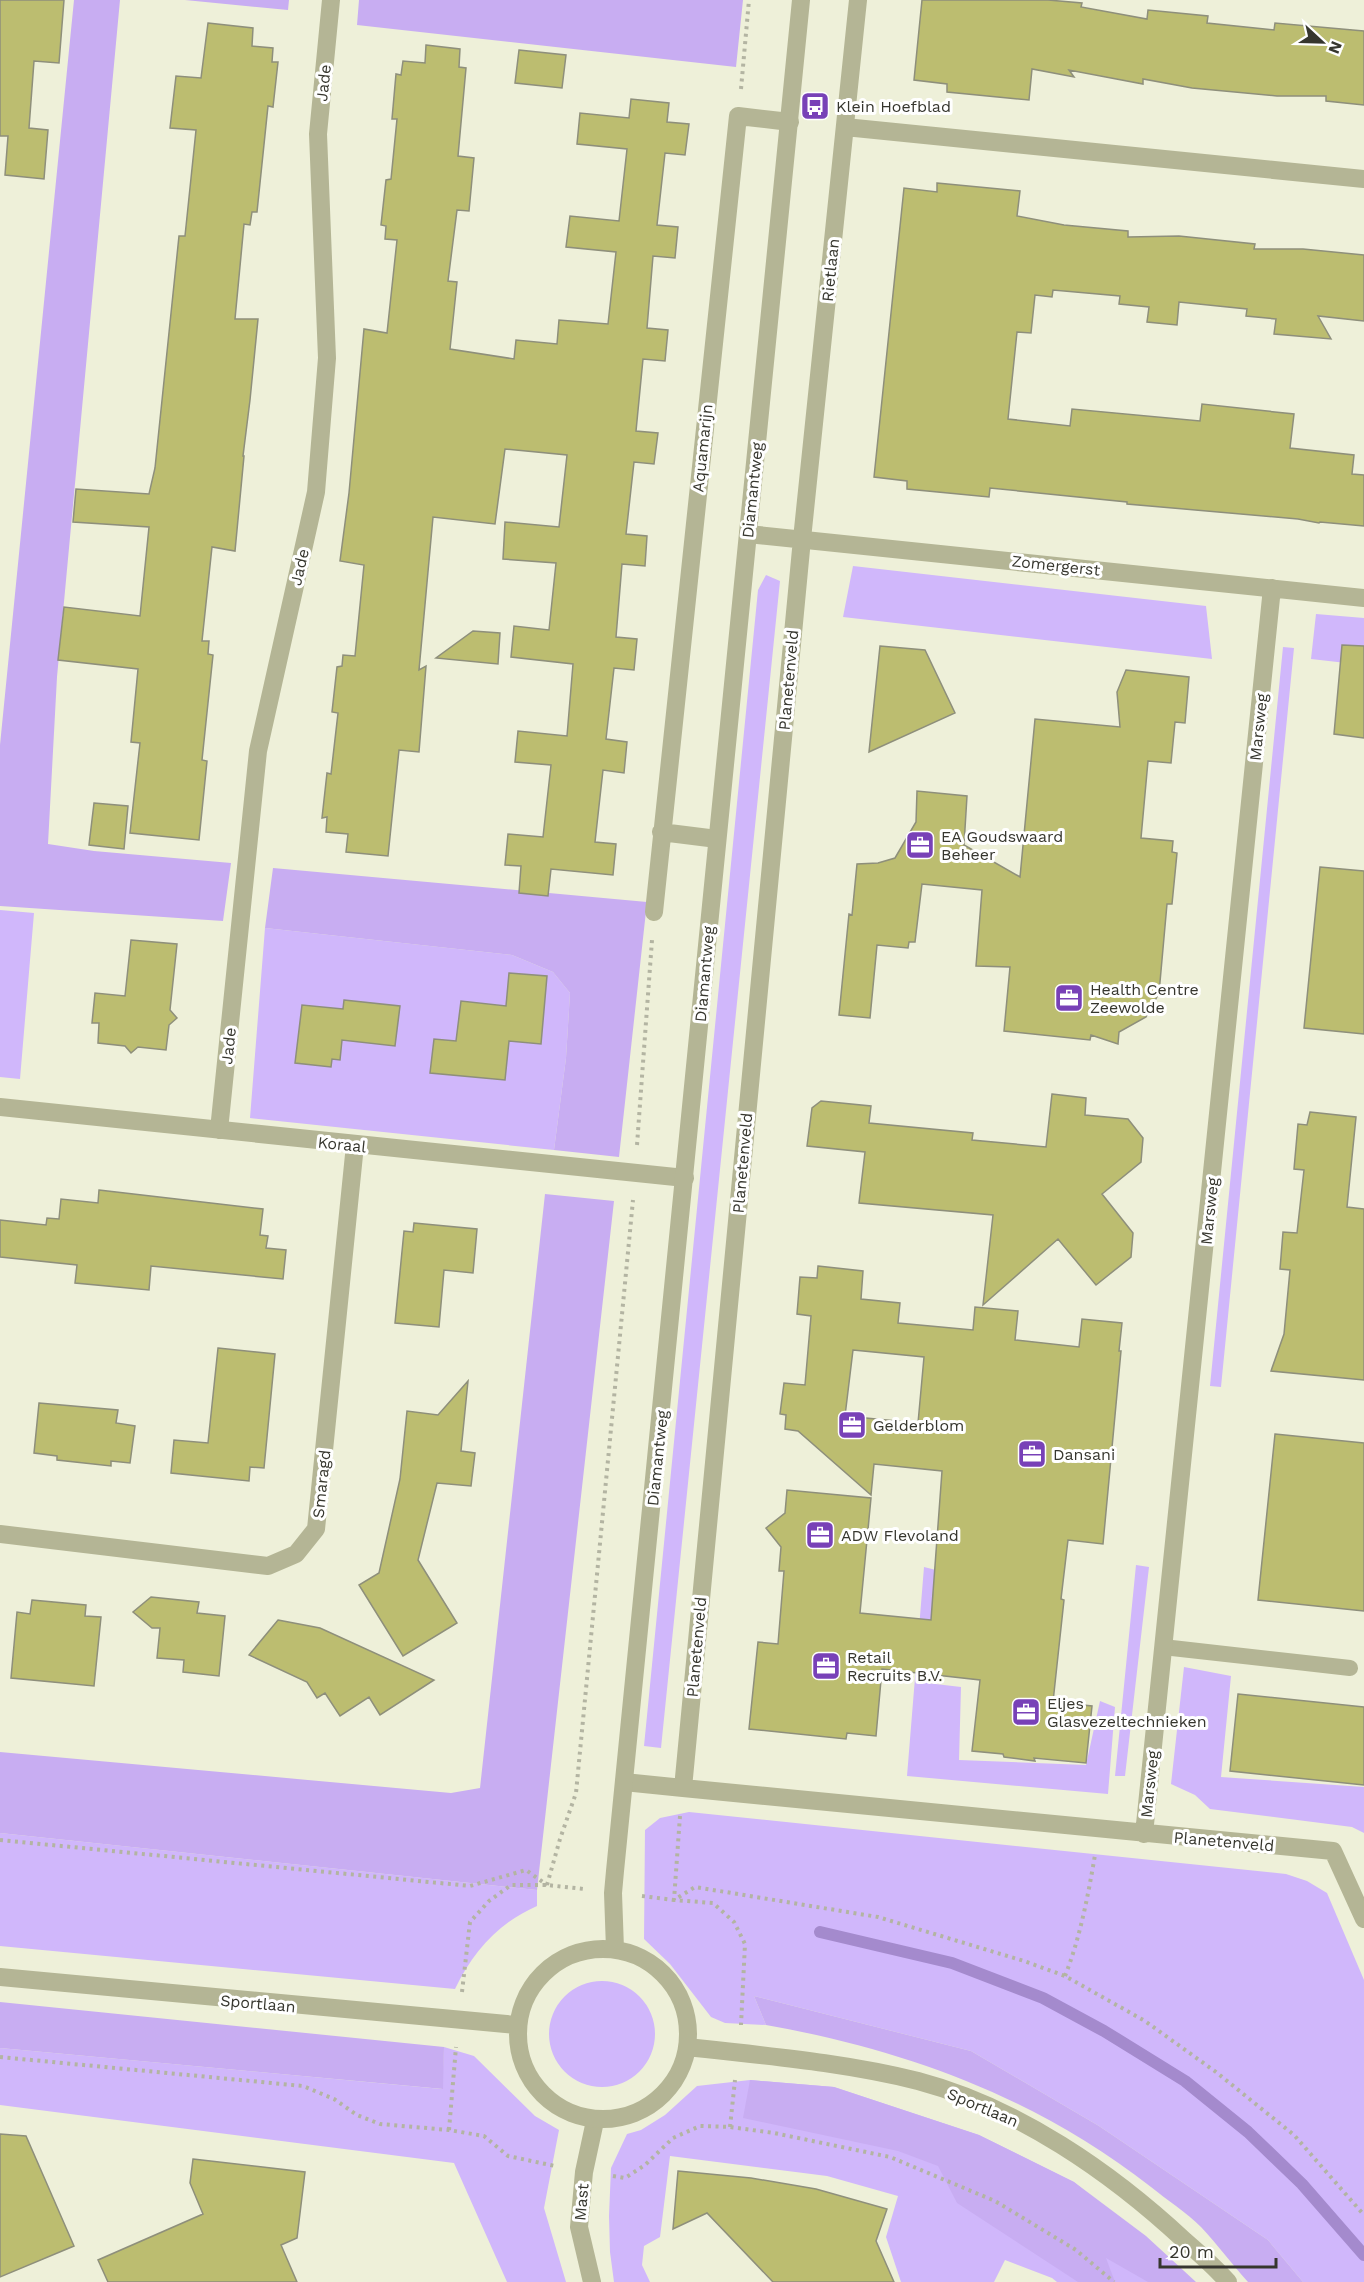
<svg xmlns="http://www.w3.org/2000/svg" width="1364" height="2282" font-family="'Work Sans',sans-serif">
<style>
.green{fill:#d0b7fb}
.forest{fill:#c8adf2}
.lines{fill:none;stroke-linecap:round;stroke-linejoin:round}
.stream{stroke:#a48acd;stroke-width:12}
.building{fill:#bcbd70;stroke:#8e8f7b;stroke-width:1.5;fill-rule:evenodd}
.path{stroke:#b3b4a2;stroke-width:4;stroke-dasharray:3 4.5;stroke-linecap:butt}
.service{stroke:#b4b595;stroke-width:16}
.minor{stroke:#b4b595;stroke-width:18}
.tertiary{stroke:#b4b595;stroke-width:18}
.labels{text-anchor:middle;stroke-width:6;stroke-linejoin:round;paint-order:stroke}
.street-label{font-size:16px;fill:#36362e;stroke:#fff}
.poi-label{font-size:16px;fill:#36362e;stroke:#fff;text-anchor:start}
</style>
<rect width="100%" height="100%" fill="#eef0d9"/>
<path class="green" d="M853,566L1206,606L1212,659L843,617Z
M766,575L780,581L661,1748L644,1746L758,590Z
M1316,614L1364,618V665L1311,659Z
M1283,647L1294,648L1221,1387L1210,1386Z
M0,910L34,913L20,1079L0,1077Z
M265,928L512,955L553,972L570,993L566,1058L554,1150L250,1118Z
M1136,1565L1149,1567L1125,1776H1115Z
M924,1567L940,1571L927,1683L961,1687L959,1760L1086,1765L1100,1701L1115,1707L1108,1794L907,1776Z
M1184,1667L1231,1676L1221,1777L1364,1787V1833L1352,1827L1210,1809L1195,1795L1171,1784Z
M689,1812L1286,1874L1307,1881L1327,1893L1364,1980V2282H1303L1268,2240L1099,2126L971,2051L754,1996L766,2025L725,2023L711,2017L670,1964L644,1939L645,1830L660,1818Z
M0,1833L537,1890V1906C498,1923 473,1952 455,1989L0,1946Z
M549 2034a53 53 0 1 1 106 0a53 53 0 1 1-106 0Z
M444,2047L474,2056L535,2116L559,2130L544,2208L566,2282H507L454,2163L0,2105V2048L442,2089Z
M750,2080L834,2087L979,2135L1074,2182L1190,2282H1057L1052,2278L1005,2260L994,2282H901L886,2237L898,2196L827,2176L670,2156L660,2237L644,2246L642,2265L650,2282H614L610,2252L609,2216L611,2168L627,2134L641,2130L665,2115L697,2086Z"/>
<path class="forest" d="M74,0H120L57,677L48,844L94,851L231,863L223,921L0,906V745Z
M185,0H289L288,10Z
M359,0H743L736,67L357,25Z
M273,868L647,902L619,1157L554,1150L566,1058L570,993L553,972L512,955L265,928Z
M545,1194L614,1201L537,1890L0,1833V1752L451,1793L480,1788Z
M754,1996L971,2051L1099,2126L1268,2240L1303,2282H1248C1232,2264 1217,2244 1201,2227C1186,2212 1167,2200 1151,2187C1037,2098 907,2050 766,2025Z
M0,2002L444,2047L443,2089L0,2048Z
M750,2080L834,2087L979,2135L1074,2182L1146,2236L1196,2282H1148L1106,2258L1115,2282H1078L957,2203L938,2166L898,2151L743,2118Z"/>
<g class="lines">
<path class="stream" d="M820,1932L952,1963L1043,1998L1104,2031L1185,2081L1248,2132L1302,2184L1364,2255"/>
</g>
<path class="building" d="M0,0H64L59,63L34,61L29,128L48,130L44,179L5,175L8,136H0Z
M922,0H1048L1082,3L1081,7L1147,19L1148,10L1208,16L1207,23L1274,30L1275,23L1364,31V105L1326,101V96H1277L1192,88L1143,79V84L1069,70L1074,77L1032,69L1029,100L947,92V84L914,80Z
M208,23L253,28L252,46L273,48L272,62H278L273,107L268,106L257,212H252L250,225L244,224L235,319H258L250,400L243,456H244L235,551L212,547L202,641H209L208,654L213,655L202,760L207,761L199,840L130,833L140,743L131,742L138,669L58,660L64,607L140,616L149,527L73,522L76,489L149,494L155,468L179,236H185L196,130L170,128L176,76L201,78Z
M426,45L460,49L459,67L466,68L458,156L474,158L469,211L457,210L448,281L457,282L450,349L514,359L516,340L557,344L559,320L608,324L616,252L566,247L570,216L619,221L627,149L577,144L580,113L629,118L631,99L669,103L667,122L689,124L685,155L665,153L657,225L678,227L675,258L653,256L647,328L668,330L665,361L643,359L636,431L658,433L654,464L634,462L626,534L647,536L645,566L622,564L616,637L637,639L634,670L614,668L606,739L627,742L624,773L603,770L595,842L616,844L613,875L551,869L548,896L519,893L521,866L505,865L508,834L543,837L551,765L515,762L518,731L567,736L573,664L511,657L514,626L549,630L556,563L503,559L505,522L559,527L567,455L505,449L495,524L433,517L419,670L426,666L419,752L399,750L388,856L346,852L348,834L326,832L327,817L322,818L327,773L331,774L338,713L332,712L337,667L342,666L343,655L355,656L364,565L340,561L349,493L364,329L387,333L397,240L385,239L386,226L381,225L386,180L391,179L397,119H392L396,74L401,75L403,61L425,63Z
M519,50L566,55L562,88L515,83Z
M937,183L1020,191L1017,216L1064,225L1128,231V237L1179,236L1255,244L1254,249H1303L1364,255V321L1318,316L1331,339L1274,334L1276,319L1246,316L1247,309L1179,302L1177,325L1147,322L1149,307L1119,304L1120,296L1053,290L1052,297L1035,295L1031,333L1017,332L1008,419L1070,426L1072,409L1200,421L1202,404L1294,414L1290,448L1354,455L1352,474L1364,475V526L1320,522L1319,523L1298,519L1127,504V502L990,488L989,497L907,489V481L874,477L904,188L937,192Z
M473,631L500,633L498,664L436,658Z
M1342,645L1364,646V738L1334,734Z
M880,646L925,650L955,713L869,752Z
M1126,670L1189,677L1185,723L1175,722L1171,763L1148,761L1141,838L1173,841L1172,852L1177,853L1172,904H1167L1159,993L1146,1017L1119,1032L1118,1044L1091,1035L1090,1040L1004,1031L1010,967L976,966L982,890L922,884L915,942H909L908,948L877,945L870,1018L839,1015L849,914L852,915L857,864L878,863L895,858L916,822L917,791L967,796L964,845L1020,877L1035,719L1120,727L1117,692Z
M94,803L128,806L124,849L89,845Z
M1320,867L1364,871V1034L1304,1028Z
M131,940L177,944L170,1010L177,1018L169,1025L166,1050L138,1047L131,1053L125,1046L98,1043L99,1023H92L95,993L125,996Z
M509,973L547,976L541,1044L509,1041L505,1080L430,1073L434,1039L456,1041L461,1001L506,1006Z
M344,1000L400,1006L395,1046L342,1040L340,1060L332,1059L331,1067L295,1063L302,1005L343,1009Z
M1052,1094L1086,1098L1085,1115L1128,1119L1143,1138L1141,1162L1102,1194L1133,1233L1131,1257L1096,1285L1058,1239L983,1305L993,1215L859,1203L865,1152L807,1146L812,1108L821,1101L871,1106L869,1123L973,1133L972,1140L1046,1147Z
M1310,1112L1356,1117L1347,1207L1364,1209V1380L1271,1371L1284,1334L1290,1270L1280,1269L1283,1232L1297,1233L1304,1170L1294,1169L1298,1124L1307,1125Z
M99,1190L263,1209L260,1235L268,1236L266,1248L286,1250L283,1279L151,1266L149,1290L75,1283L77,1265L0,1257V1220L46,1225L47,1218L59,1219L61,1199L98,1203Z
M414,1223L477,1229L473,1273L444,1270L439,1327L395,1323L404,1231L413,1232Z
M818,1266L863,1271L861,1299L900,1303L898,1323L973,1330L975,1307L1018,1311L1015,1340L1079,1347L1082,1319L1122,1323L1119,1351H1121L1103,1544L1068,1540L1061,1599L1064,1600L1053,1702L1092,1706L1086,1763L1034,1758L1035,1761L1004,1757L1003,1754L972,1751L980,1680L882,1669L876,1736L847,1733L846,1739L749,1729L758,1642L778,1644L784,1571H779L781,1547L766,1528L785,1513L787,1490L871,1498L860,1613L931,1620L942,1471L874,1464L871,1495L798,1431L785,1429L786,1415L780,1414L784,1383L805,1385L811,1316L797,1314L800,1277L817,1278ZM853,1350L924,1357L918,1423L845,1416Z
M218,1348L275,1354L264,1468L250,1467L249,1481L171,1473L174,1440L208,1443Z
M468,1381L461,1451L475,1453L471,1486L437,1483L418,1560L457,1623L403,1656L359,1585L379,1573L400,1479L407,1411L438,1415Z
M39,1403L118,1410L116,1423L135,1426L130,1463L111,1461V1466L57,1460V1456L34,1453Z
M1275,1434L1364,1443V1611L1258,1600Z
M151,1597L199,1602L197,1613L225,1616L219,1676L183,1672L184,1660L157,1658L160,1628H152L133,1612Z
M32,1600L86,1605L85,1616L101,1617L94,1686L11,1678L17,1612L30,1614Z
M278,1620L320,1628L434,1680L380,1715L369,1697L340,1716L325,1693L317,1698L307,1682L249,1655Z
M1238,1694L1364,1707V1785L1230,1771Z
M0,2134L26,2136L74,2246L0,2277Z
M193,2159L305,2172L297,2238L281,2245L297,2282H108L98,2260L203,2214L190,2183Z
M678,2171L751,2178L816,2189L887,2209L876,2241L894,2282H773L707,2213L673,2229Z"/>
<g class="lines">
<path class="path" d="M741,89L749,0
M637,1145L652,940
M680,1816L674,1900L713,1903L734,1922L745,1944L741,2025
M0,1840L470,1886L526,1870L547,1885
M547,1885L560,1839L576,1793L633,1200
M642,1896L674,1900L695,1887L878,1917L1024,1961L1065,1976L1145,2021L1216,2072L1294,2135L1364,2215
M1065,1976C1080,1938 1088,1896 1095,1855
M462,1992L470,1922L489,1901L511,1885H547L584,1889
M0,2057L303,2086L334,2099L357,2115L380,2124L449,2130L484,2136L508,2156L555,2166
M730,2127L735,2080
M449,2130L456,2047
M613,2176L625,2178L645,2165L673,2138L700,2126L730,2127L774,2133L890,2157L995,2201L1076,2250L1114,2282"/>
<path class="service" d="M1163,1647L1350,1668"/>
<path class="minor" d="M858,0L802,539L683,1788L1333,1851L1364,1919
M845,127L1364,179
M748,534L1364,598
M661,832L717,839
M654,912L738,116L790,122
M0,1107L685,1178
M219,1130L258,751L316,492L327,358L318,134L331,0
M0,1534L268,1566L296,1554L316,1529L355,1145
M624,1782L683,1788
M1144,1834L1272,588
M592,2282L579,2227L584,2172L595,2121"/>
<path class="tertiary" d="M518 2034a85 85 0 1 1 170 0a85 85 0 1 1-170 0Z
M615,1949L613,1893L615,1871L801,0
M0,1977L517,2025
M688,2047C765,2056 842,2062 918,2081C1017,2107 1111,2172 1185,2241C1200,2254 1215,2267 1228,2282"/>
</g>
<defs>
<g id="bus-square" transform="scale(1.5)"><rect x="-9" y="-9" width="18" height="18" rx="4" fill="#7841b7" stroke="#fff"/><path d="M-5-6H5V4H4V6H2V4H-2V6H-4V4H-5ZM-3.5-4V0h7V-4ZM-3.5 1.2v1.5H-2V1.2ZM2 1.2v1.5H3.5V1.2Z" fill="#fff"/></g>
<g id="office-square" transform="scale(1.5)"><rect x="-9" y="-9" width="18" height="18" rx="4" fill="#7841b7" stroke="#fff"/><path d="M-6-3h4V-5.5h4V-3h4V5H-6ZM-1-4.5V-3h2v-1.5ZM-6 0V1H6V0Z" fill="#fff"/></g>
</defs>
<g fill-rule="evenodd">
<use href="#bus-square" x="815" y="106"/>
<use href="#office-square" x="920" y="845"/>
<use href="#office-square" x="1069" y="998"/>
<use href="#office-square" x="852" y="1425"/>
<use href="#office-square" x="1032" y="1454"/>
<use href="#office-square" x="820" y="1535"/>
<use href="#office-square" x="826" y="1666"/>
<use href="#office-square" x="1026" y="1712"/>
</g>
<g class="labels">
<g class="street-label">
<text transform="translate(323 83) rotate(-84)" y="6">Jade</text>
<text transform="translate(830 270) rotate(-84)" y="6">Rietlaan</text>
<text transform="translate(702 448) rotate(-84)" y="6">Aquamarijn</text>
<text transform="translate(752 490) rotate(-84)" y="6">Diamantweg</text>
<text transform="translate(1056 565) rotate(6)" y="6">Zomergerst</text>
<text transform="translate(299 567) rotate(-77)" y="6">Jade</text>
<text transform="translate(788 680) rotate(-85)" y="6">Planetenveld</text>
<text transform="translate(1258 727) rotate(-84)" y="6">Marsweg</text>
<text transform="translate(704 974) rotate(-85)" y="6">Diamantweg</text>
<text transform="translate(228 1046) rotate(-84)" y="6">Jade</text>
<text transform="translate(342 1144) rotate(6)" y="6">Koraal</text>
<text transform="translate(742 1163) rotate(-85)" y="6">Planetenveld</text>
<text transform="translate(1209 1211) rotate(-84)" y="6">Marsweg</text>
<text transform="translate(657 1458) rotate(-84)" y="6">Diamantweg</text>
<text transform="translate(321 1484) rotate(-84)" y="6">Smaragd</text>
<text transform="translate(696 1647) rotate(-85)" y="6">Planetenveld</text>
<text transform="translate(1149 1784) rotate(-84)" y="6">Marsweg</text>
<text transform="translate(1224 1841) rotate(5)" y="6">Planetenveld</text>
<text transform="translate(258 2003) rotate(5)" y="6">Sportlaan</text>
<text transform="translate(983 2107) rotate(23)" y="6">Sportlaan</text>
<text transform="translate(581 2202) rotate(-85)" y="6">Mast</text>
</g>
<g class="poi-label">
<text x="836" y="112">Klein Hoefblad</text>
<text x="941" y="842">EA Goudswaard<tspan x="941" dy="18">Beheer</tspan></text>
<text x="1090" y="995">Health Centre<tspan x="1090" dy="18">Zeewolde</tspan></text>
<text x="873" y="1431">Gelderblom</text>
<text x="1053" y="1460">Dansani</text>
<text x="841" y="1541">ADW Flevoland</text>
<text x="847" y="1663">Retail<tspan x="847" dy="18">Recruits B.V.</tspan></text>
<text x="1047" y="1709">Eljes<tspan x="1047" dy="18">Glasvezeltechnieken</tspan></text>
</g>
</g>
<g transform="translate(1322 42) rotate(112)" stroke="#ffffff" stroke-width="4.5" paint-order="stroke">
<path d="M0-4.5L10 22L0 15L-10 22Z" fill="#36362e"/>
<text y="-9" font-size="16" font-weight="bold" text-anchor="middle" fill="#36362e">N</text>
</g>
<path d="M1160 2258v9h116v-9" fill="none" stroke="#36362e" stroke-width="3"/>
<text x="1169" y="2258" font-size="18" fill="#36362e" stroke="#ffffff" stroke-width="4.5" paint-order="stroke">20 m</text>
</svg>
